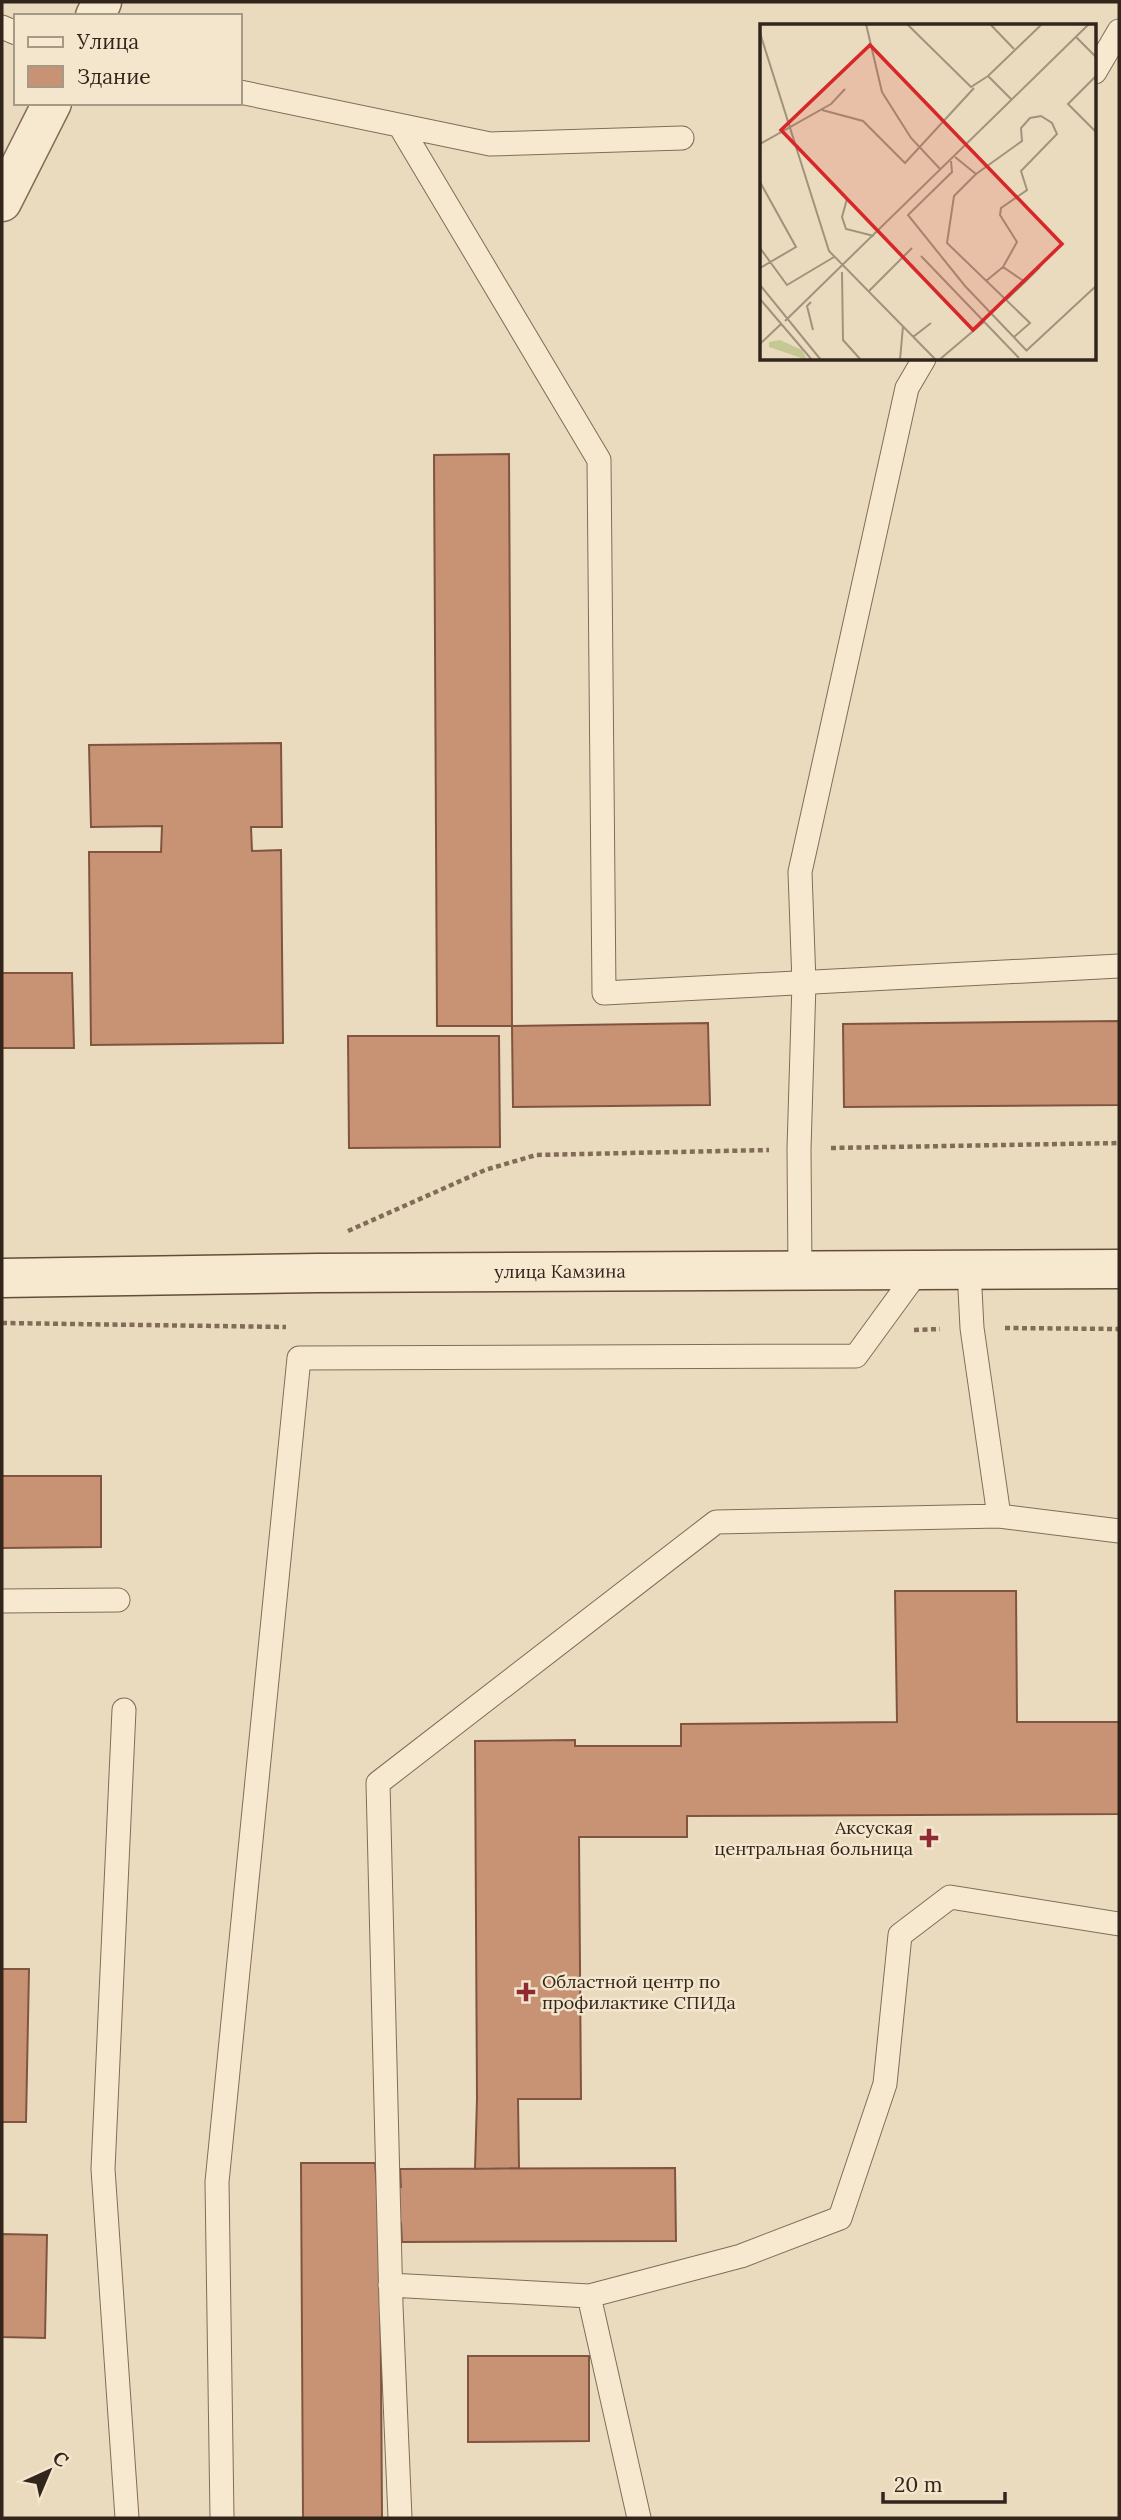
<svg xmlns="http://www.w3.org/2000/svg" width="1121" height="2520" font-family="Lora,serif">
<style>
.building{fill:#c89375;stroke:#80553f;stroke-width:2}
.lines{fill:none;stroke-linecap:round;stroke-linejoin:round}
.lane-casing{stroke:#826c58;stroke-width:25}
.street-casing{stroke:#826c58;stroke-width:41}
.secondary-casing{stroke:#644d3b;stroke-width:41}
.path{stroke:#826c58;stroke-width:4.5;stroke-dasharray:5 3.5;stroke-linecap:butt}
.lane{stroke:#f7e9d0;stroke-width:23}
.street{stroke:#f7e9d0;stroke-width:38}
.secondary{stroke:#f7e9d0;stroke-width:38}
.poi-dot{fill:#8e2a31;stroke:#f3e6cd;stroke-width:2.5}
.labels{text-anchor:middle;stroke-width:5;stroke-linejoin:round;paint-order:stroke}
.street-label{font-size:18px;fill:#32251c;stroke:#f3e6cd}
.poi-label{font-size:18px;fill:#32251c;stroke:#f3e6cd;text-anchor:end}
.inset-road{fill:none;stroke:#a1927d;stroke-width:2}
.view{fill:#d62828;fill-opacity:0.15;stroke:#d62828;stroke-width:3.5}
.inset-edge{fill:none;stroke:#32251c;stroke-width:3.5}
</style>
<rect width="100%" height="100%" fill="#ebdbbe"/>
<path class="building" d="M509,454L512,1026H437L434,455Z
M281,743L282,827H251L252,851L281,850L283,1043L91,1045L89,852H161L162,826L91,827L89,745Z
M2,973H72L74,1048H2Z
M1119,1021V1105L844,1107L843,1024Z
M708,1023L710,1105L513,1107L512,1026Z
M348,1036H499L500,1147L349,1148Z
M2,1476H101V1547L2,1548Z
M895,1591H1016L1017,1722H1119V1814L687,1816V1837H579L581,2099H518L519,2168L475,2169L477,2099L475,1741L575,1740V1746H681V1724L897,1722Z
M2,1969H29L26,2122H2Z
M301,2163H375L377,2188L401,2187L400,2169L675,2168L676,2241L402,2242L401,2223H380L382,2518H303Z
M2,2234L47,2235L45,2338L2,2337Z
M468,2356H589V2441L468,2442Z"/>
<g class="lines">
<g class="lane-casing">
<path id="lane" d="M2,27L16,33
M1095,72L1119,31
M240,92L490,144L682,138
M400,126L599,460L604,993L1119,966
M969,1270L972,1328L999,1516L1119,1531
M800,1271L799,1149L804,983L800,872L907,388L924,359
M2,1601L118,1600
M124,1710L103,2169L127,2518
M390,2285L589,2296L639,2518
M589,2296L741,2256L840,2218L885,2084L900,1935L950,1897L1119,1924
M222,2518L217,2182L299,1358L856,1356L918,1271
M400,2518L391,2305L378,1783L716,1522L999,1516"/>
</g>
<g class="street-casing">
<path id="street" d="M95,16L102,2
M2,202L52,103"/>
</g>
<g class="secondary-casing">
<g id="secondary">
<path id="s1" d="M2,1278L317,1273L1119,1269"/>
</g>
</g>
<path class="path" d="M831,1148L1119,1143
M348,1231L485,1170L536,1155L769,1150
M2,1323L286,1327
M1005,1328L1119,1329
M914,1330L940,1329"/>
<use href="#lane" class="lane"/>
<use href="#street" class="street"/>
<use href="#secondary" class="secondary"/>
</g>
<g class="poi-dot">
<path d="M925.5 1827.5h7v7h7v7h-7v7h-7v-7h-7v-7h7z"/>
<path d="M522.5 1981.5h7v7h7v7h-7v7h-7v-7h-7v-7h7z"/>
</g>
<g class="labels">
<g class="street-label">
<text dy="6" stroke="none"><textPath href="#s1" startOffset="558">улица Камзина</textPath></text>
</g>
<g class="poi-label">
<text x="913" y="1834">Аксуская<tspan x="913" dy="21">центральная больница</tspan></text>
<text x="542" y="1988" text-anchor="start">Областной центр по<tspan x="542" dy="21">профилактике СПИДа</tspan></text>
</g>
</g>
<g transform="translate(760 24)">
<rect width="336" height="336" fill="#ebdbbe"/>
<path d="M20,316L42,326L47,336L9,323V318Z" fill="#c5c893"/>
<path class="inset-road" d="M106,0L122,68L151,114L181,146M147,0L211,63L228,52M230,0L254,25M0,9L69,227L176,336M316,13L336,33M336,52L308,80L336,108M252,76L228,52L282,0M62,86L103,97L145,139L214,64M0,120L71,80L85,65M195,133L216,150L262,117L261,104L270,94L281,92L292,99L297,110L261,147L267,166L241,184L240,191L257,218L243,243M191,137L192,148L148,191L205,262L267,327M216,150L194,172L187,219L270,299L254,313M0,158L36,223L0,244M87,175L82,193L86,205L114,212M0,224L27,261L74,233M161,232L259,334M82,248L83,316L101,336M226,257L243,243L265,258L246,276M265,258L280,243M0,261L61,336M108,268L152,224M0,275L52,336M51,278L47,282L53,306M25,297L329,0M153,313L171,299M0,320L21,300M266,327L336,262M140,336L143,302M179,336L225,297"/>
<path class="view" d="M110,21L302,220L213,306L21,106Z"/>
<rect width="336" height="336" class="inset-edge"/>
</g>
<rect width="1121" height="2520" fill="none" stroke="#32251c" stroke-width="7"/>
<rect x="14" y="14" width="228" height="91" fill="#f3e6cd" stroke="#a69986" stroke-width="2"/>
<rect x="28" y="37" width="35" height="10" fill="#f7e9d0" stroke="#a69986" stroke-width="2"/>
<text x="77" y="49" font-size="21" fill="#32251c">Улица</text>
<rect x="28" y="66" width="35" height="21" fill="#c89375" stroke="#a69986" stroke-width="2"/>
<text x="77" y="84" font-size="21" fill="#32251c">Здание</text>
<g transform="translate(49 2471) rotate(44)" stroke="#f3e6cd" stroke-width="5" paint-order="stroke">
<path d="M0-5L12 26L0 18L-12 26Z" fill="#32251c"/>
<text y="-10" font-size="19" font-weight="bold" text-anchor="middle" fill="#32251c">С</text>
</g>
<path d="M883 2492v10h122v-10" fill="none" stroke="#32251c" stroke-width="3.5"/>
<text x="894" y="2492" font-size="21" fill="#32251c" stroke="#f3e6cd" stroke-width="5" paint-order="stroke">20 m</text>
</svg>
